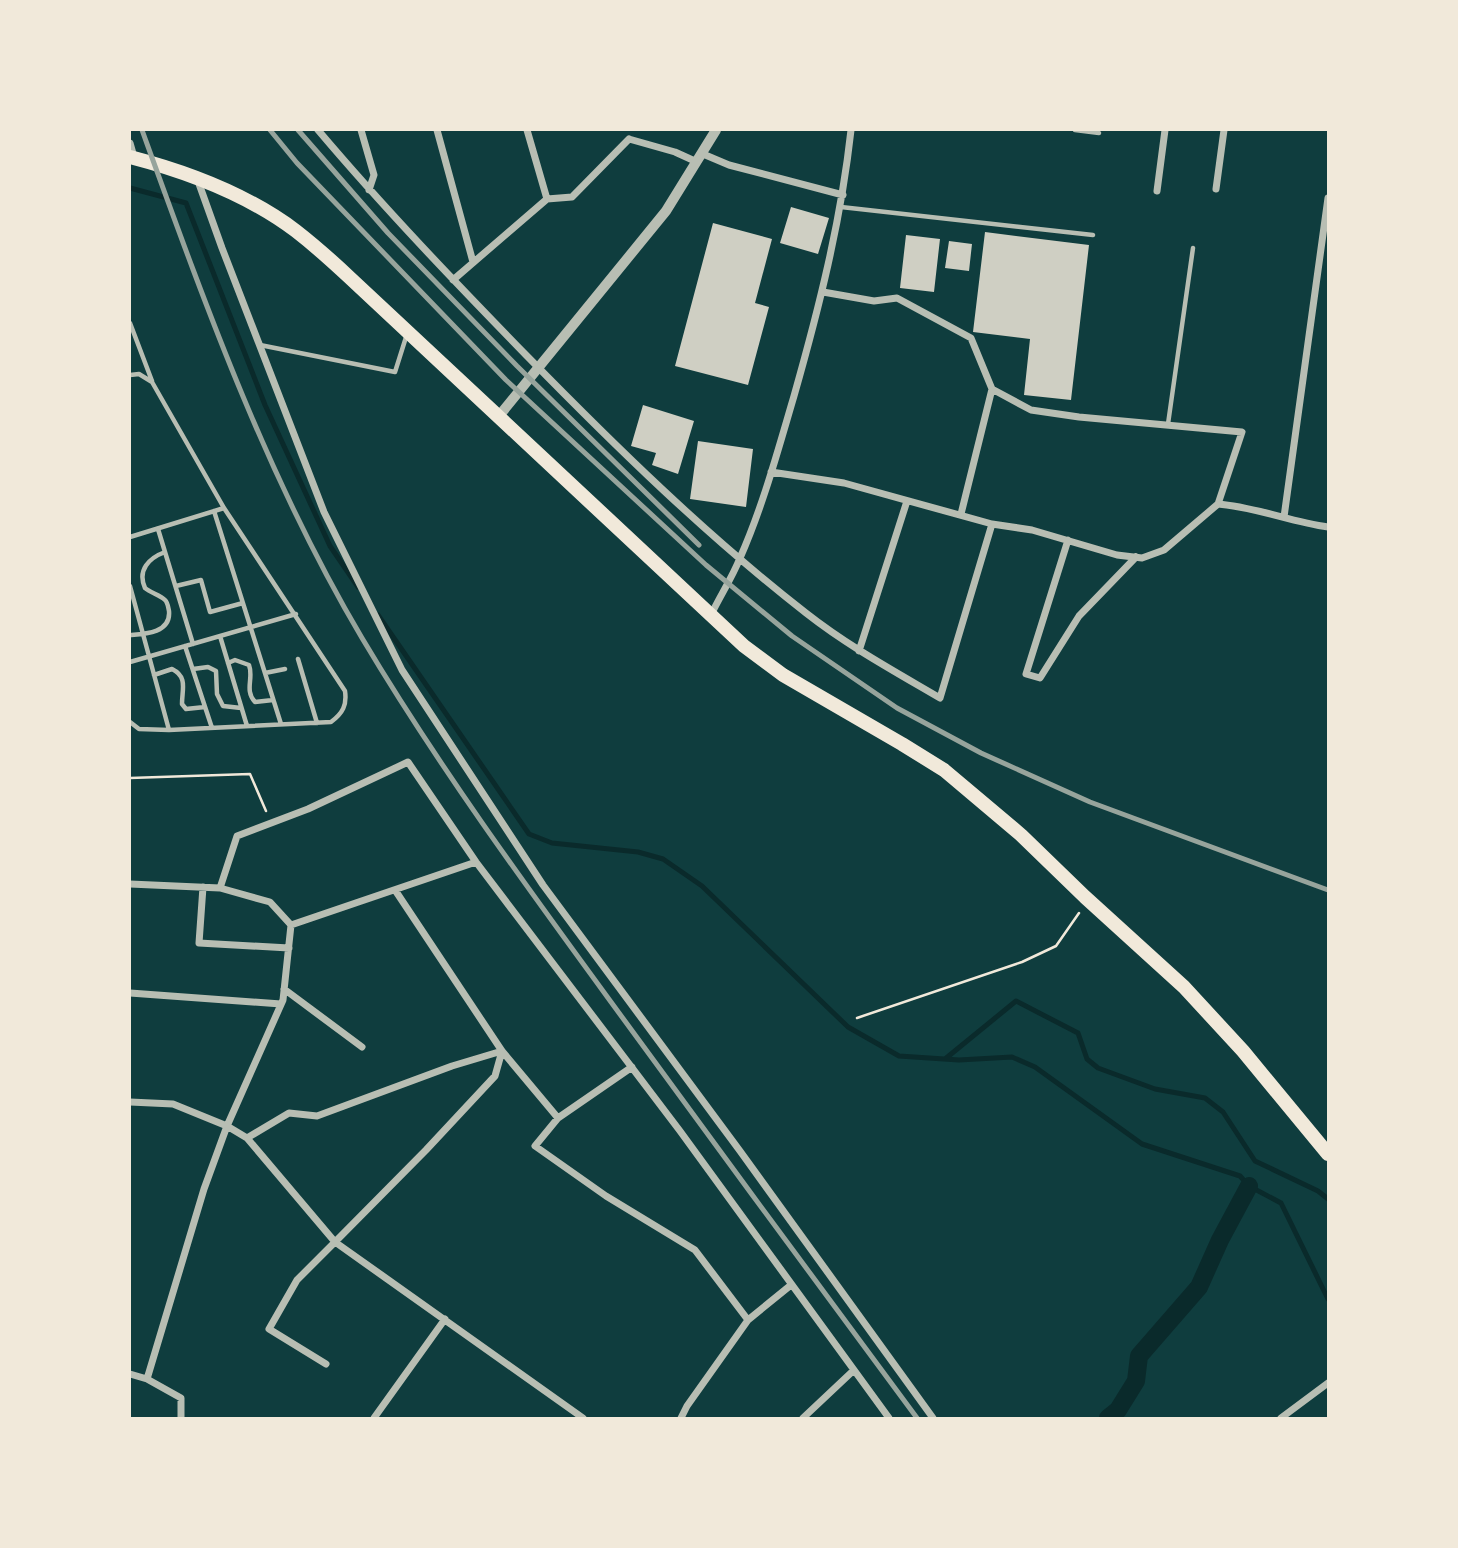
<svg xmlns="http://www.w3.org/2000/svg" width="1458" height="1548" font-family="'DejaVu Sans',sans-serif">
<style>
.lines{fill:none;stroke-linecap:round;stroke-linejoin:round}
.stream{stroke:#0a2a2b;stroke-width:5}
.canal{stroke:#0a2a2b;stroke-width:18}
.building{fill:#cfcfc3}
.path{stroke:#f1e9da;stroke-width:2.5}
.service{stroke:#b8beb3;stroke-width:4.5}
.minor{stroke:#b8beb3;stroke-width:7}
.tertiary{stroke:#b8beb3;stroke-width:10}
.primary{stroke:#f1e9da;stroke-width:14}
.rail{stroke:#97a49c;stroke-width:5}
</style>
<rect width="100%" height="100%" fill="#0f3d3e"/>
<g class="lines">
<path class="stream" d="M130,188L186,203L265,405L330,546L358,587
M378,615L529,834L552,843L638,852L663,859L702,886L848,1027L899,1056L959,1060L1012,1057L1035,1067L1142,1144L1240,1176L1249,1186L1281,1203L1328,1299
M945,1059L1016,1001L1078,1033L1087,1059L1098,1068L1155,1089L1205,1098L1223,1112L1255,1161L1318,1191L1328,1199"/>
<path class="canal" d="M1108,1418L1118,1410L1136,1381L1139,1356L1199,1287L1220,1240L1249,1186"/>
</g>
<path class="building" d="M791,207L829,218L818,254L780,243Z
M713,223L772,239L755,303L769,307L748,385L675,366Z
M985,232L1089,245L1071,400L1024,395L1030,339L973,332Z
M906,235L940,239L934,292L900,288Z
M949,241L972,244L969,271L945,268Z
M643,405L694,421L678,474L652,465L656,453L631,446Z
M698,441L753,449L746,507L690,499Z"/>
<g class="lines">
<path class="path" d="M130,778L250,774L266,811
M857,1018L1022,962L1056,946L1079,913"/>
<path class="service" d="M1075,130L1099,133
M841,207L1093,235
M130,323L152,381
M260,345L395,372L407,334
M130,375L139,374L152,382L224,508L345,691C347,705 343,713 331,722L169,730L139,729L130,722
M1168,424L1193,248
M214,511L281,724
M158,529L193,644
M130,537L224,508
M130,586L169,730
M176,586L201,580L210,612L243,603
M130,635C145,634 171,633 169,611C168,607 168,603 165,600C160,595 151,593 145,588C137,570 149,558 165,552
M220,636L247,726
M185,646L212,728
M298,659L317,723
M130,662L296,614
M228,663L235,660L249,665C254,678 244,690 255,702L273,700
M193,669L208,667L216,671L217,694L223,706L241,708
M265,673L285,669
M154,675L172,669C188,677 182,689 182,704L186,709L205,707"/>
<path class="minor" d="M318,130C384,208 455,282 526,355C615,446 706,535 806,613C848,646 894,671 940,698L992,524
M361,130L374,175L369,190
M437,130L473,262
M527,130L547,199
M629,139L675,152L697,162
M130,143L134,157
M703,154L729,165L843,195
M198,181L222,248L324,512L402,670L543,885L740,1151L933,1418
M1216,189L1224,130
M1157,191L1165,130
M453,280L547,199L572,197L629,139
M771,472L844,483L992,524L1032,530L1117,555L1142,558L1164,550L1218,504L1242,432L1079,417L1031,410L992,389L971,338L897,298L874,301L823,292
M1218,504C1256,507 1291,522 1328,527
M961,514L992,389
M1284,517L1328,198
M1068,540L1026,674L1040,678L1079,616L1136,557
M711,615C720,596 732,578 740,558C763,506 778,450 794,396C819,308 841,221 851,130
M859,651L907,501
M130,884L220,888L270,902L291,925L283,1000L227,1126L204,1189L147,1379
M203,887L199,943L289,948
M220,888L237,836L308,809L408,762L476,862L680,1131L889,1418
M395,890L502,1051L558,1118
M291,925L476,862
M284,989L362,1047
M130,993L281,1004
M632,1067L558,1118L535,1146L606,1196L695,1250L748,1320
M130,1102L173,1104L227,1126L247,1138L335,1242L426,1150L495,1076L502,1051
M247,1138L289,1113L317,1116L452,1066L502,1051
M326,1364L269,1329L297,1280L335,1242L583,1418
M130,1374L147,1379L181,1398V1418
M374,1418L445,1319
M681,1418L687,1406L748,1320L791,1285
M803,1418L854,1370
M1281,1418L1328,1383"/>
<path class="tertiary" d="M499,416L666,211L716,130"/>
<path class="primary" d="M130,157C188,172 247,194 296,231C314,245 332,261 349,277L744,646L783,675L902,744L944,770L1021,835L1085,897L1184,987L1243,1051L1328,1154"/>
<path class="rail" d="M142,130C205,304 267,478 362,638C437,764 524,883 611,1002C712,1141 815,1280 917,1418
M270,130L297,163L506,380L706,565L792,636L897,708L981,753L1090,802L1328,890
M298,130L388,233L517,366L699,545"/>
</g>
<rect width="1458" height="1548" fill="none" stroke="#f1e9da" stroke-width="262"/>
</svg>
